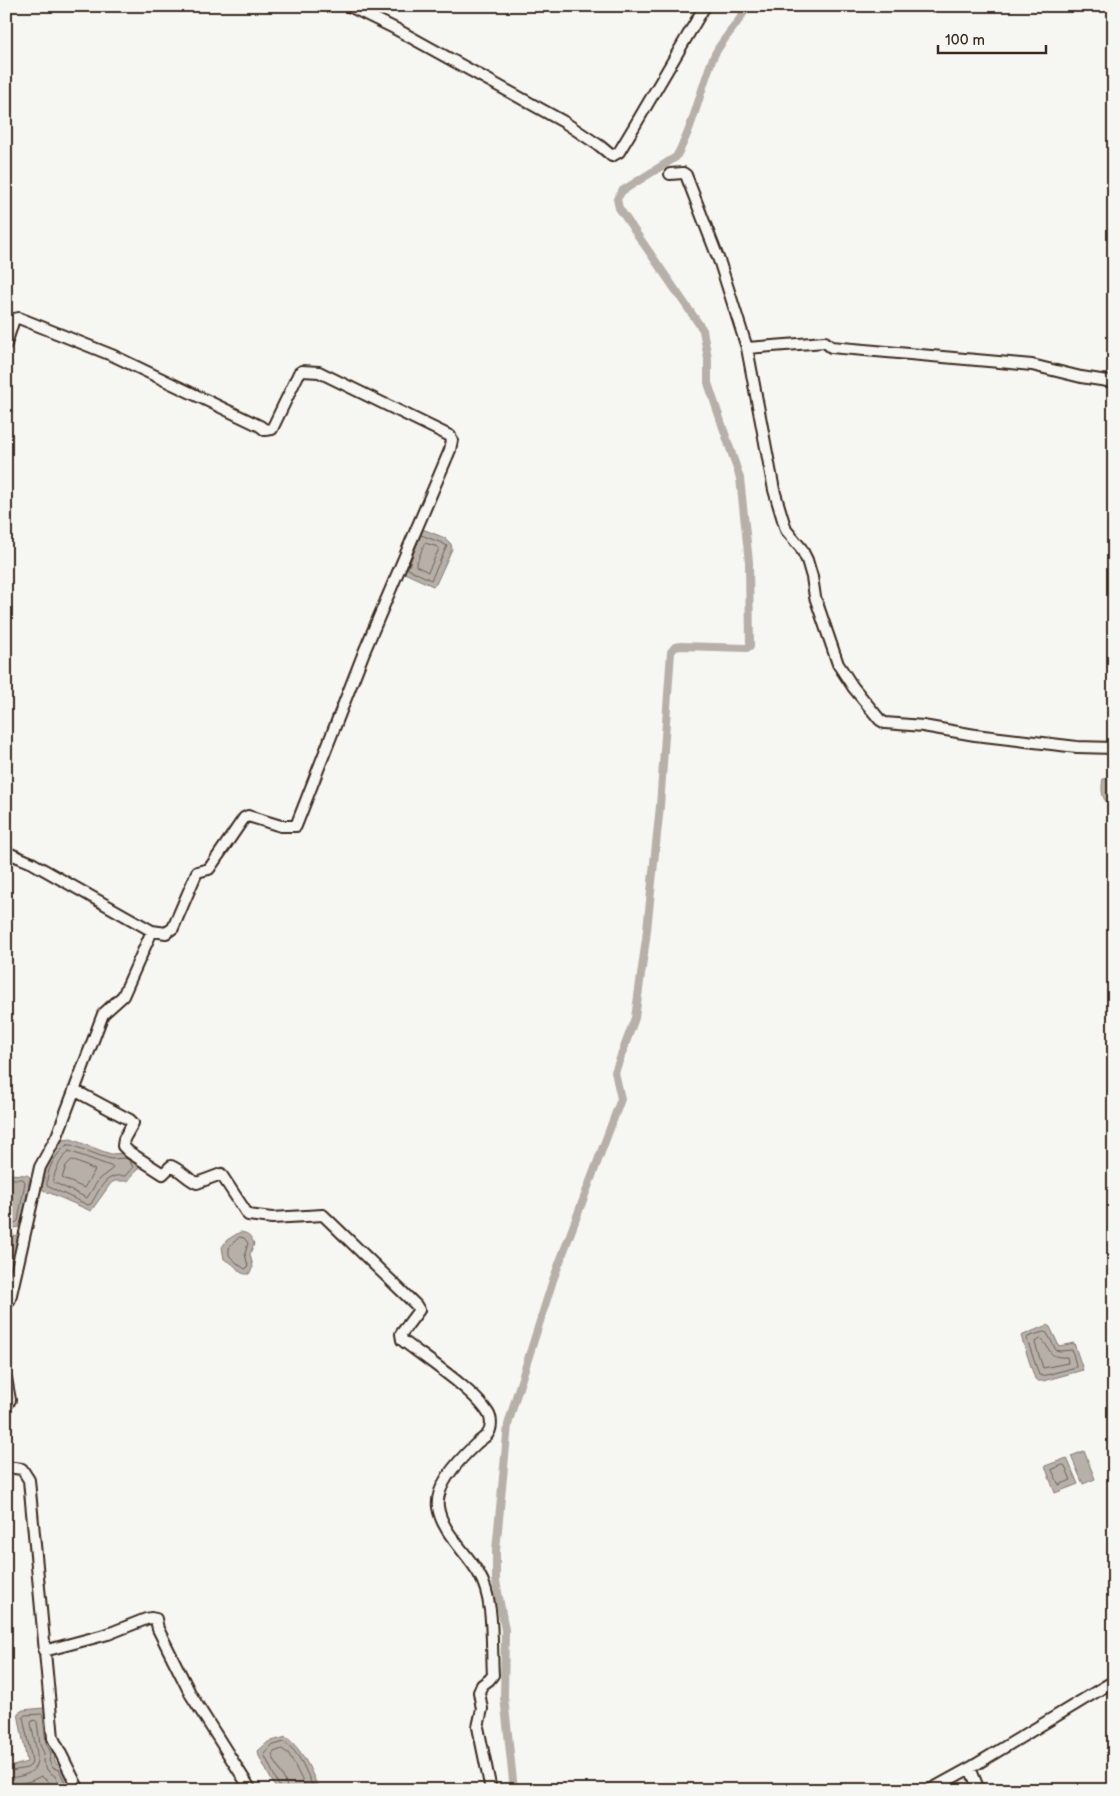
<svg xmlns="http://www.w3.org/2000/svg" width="1120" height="1796" font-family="'Balsamiq Sans',sans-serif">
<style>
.water{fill:#b6b0a9;stroke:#857a71}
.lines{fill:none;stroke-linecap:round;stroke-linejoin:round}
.shore{stroke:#6c6056;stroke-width:1}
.canal{stroke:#b6b0a9;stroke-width:8}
.minor-casing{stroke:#3b2a1e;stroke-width:14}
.minor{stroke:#f6f6f2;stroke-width:10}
</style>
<rect width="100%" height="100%" fill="#f6f6f2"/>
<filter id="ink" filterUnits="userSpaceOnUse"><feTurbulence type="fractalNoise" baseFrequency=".02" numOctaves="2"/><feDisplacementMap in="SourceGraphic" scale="10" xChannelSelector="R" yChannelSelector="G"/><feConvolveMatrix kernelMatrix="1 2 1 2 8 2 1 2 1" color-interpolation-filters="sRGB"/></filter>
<g filter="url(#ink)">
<path class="water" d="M420,528L445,538L451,544L452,549L436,584L433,586L402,572Z
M1114,778V805C1101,804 1101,789 1103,779Z
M71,1139L102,1151L111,1154L126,1153L140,1166L128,1181H115L111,1183L91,1211L43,1190C35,1172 52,1153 63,1140Z
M6,1174L27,1175L30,1177L23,1219L20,1227L6,1229Z
M240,1232C249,1233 251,1236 254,1244L250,1254L253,1267L249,1274C238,1275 239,1268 231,1263C229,1262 226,1261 224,1259L222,1247L227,1240Z
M6,1233L17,1236L18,1240L6,1297Z
M1047,1325L1050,1327L1059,1346L1074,1343L1083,1370L1043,1381H1038L1035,1379L1021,1336Z
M1084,1451L1095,1479L1083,1484L1071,1456Z
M1067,1458L1078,1484L1055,1493L1045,1466Z
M43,1708L48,1710L58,1755L54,1759L57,1765L61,1762L75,1790H8L6,1768L27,1762L18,1713L23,1710Z
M286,1737C303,1750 311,1770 319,1790L276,1789L259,1756L258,1751L268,1742Z"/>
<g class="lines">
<path class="shore" d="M421,535L442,543L447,546L431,580L408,569Z
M425,543L438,547L439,549L428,572L416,566Z
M67,1145H71L101,1156L111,1159L125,1158L129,1160L133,1167L125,1176C105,1173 100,1189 91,1204L88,1205L47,1186C46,1169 55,1155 67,1145Z
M69,1151L113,1167L112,1169L99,1179L87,1198L53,1182C55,1169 60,1160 69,1151Z
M72,1160L95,1170L84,1188L62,1178L66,1166Z
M6,1179H23L25,1182L18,1221L15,1223L6,1224
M240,1237L244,1238L248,1243L245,1254L248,1266L246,1269C243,1269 231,1258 229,1255V1247Z
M1044,1332L1047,1333L1056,1350L1060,1351L1072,1350L1076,1365V1367L1043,1376L1039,1375L1027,1339L1028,1337Z
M1041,1339C1053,1350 1046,1358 1067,1357L1068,1363L1043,1368L1035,1343Z
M1063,1465L1065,1466L1071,1480L1059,1485L1052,1470Z
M6,1772L27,1768L31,1765L32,1761L23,1717L25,1715L42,1714L43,1716L46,1743L51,1753L49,1761L53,1768L59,1770L69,1790
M6,1778C50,1776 36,1754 31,1723L32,1721L35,1720L37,1722L40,1745L44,1753L43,1762L48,1771L55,1776L62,1790
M6,1786L31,1781L41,1776L49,1782L54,1790
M281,1790L264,1754L271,1746L284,1742C300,1752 307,1773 314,1790
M287,1790L286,1783L272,1755L274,1752L282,1749L289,1754L307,1790"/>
<path class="canal" d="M514,1790L504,1697L505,1630L496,1581V1550L508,1425L516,1397L553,1280L621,1099L615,1072L635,1018L646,939L660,806L671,652L675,647L681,646L747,648L750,646L749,562L740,478L708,383V359L703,330L619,208L617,199L622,191L676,157C694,126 700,90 713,58C721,39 739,25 747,6"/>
<g class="minor-casing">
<path id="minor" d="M349,6L394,28L564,122L600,146L612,156L619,152L634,127L705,6
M670,174L683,173L686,175L720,263L747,348L774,490L786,530L801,548L807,560L812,577L815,597L838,664L853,687L880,720L885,723L923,726L975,735L1077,747L1114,748
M6,344L14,319L19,318L114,356L260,426L265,430L272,429L299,373L302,371L319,372L450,436L452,440L450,450L364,652L296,826H281L248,816L244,818L209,869L197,872L173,928L166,933L152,931L32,863L6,852
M747,348L825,342L831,347L1032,365L1081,377L1114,382
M74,1090L130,1120L133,1123L124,1139L123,1146L129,1152L163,1174L171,1166C181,1170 187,1179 197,1183L221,1174L248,1215L272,1218L323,1215L416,1305L419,1310L401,1334L402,1340C425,1358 474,1390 488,1413C492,1419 492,1429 487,1435C484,1438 479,1441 476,1444C461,1458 435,1485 438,1507C442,1533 467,1552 479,1574C495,1600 491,1645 493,1675L489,1680L482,1685L479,1692L482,1709L478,1727L491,1790
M6,1305L10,1299L40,1167L57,1136L103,1014L123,996L152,931
M6,1378L10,1400L6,1406
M6,1467L22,1469L29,1480L53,1738L79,1790
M44,1651L108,1634L146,1619L151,1618L156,1619L158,1629L191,1695L251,1790
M970,1768L979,1790
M930,1790L970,1768L1114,1681"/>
</g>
<use href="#minor" class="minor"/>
</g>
</g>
<rect width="1120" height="1796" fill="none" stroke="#f6f6f2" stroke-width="25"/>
<rect x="12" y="12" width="1095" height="1771" fill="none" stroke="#3b2a1e" stroke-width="2" filter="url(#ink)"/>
<path d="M938 45v8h108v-8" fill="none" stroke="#3b2a1e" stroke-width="2.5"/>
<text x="945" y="45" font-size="15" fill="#3b2a1e" stroke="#f6f6f2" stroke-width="4" paint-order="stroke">100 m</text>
</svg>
